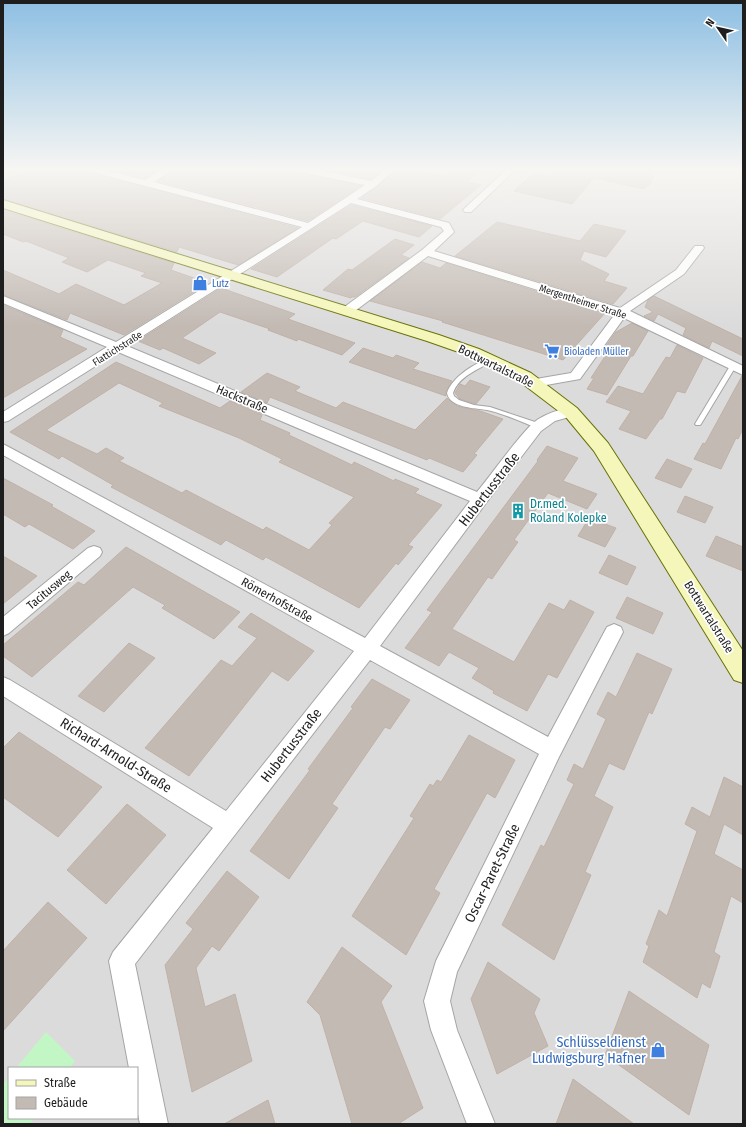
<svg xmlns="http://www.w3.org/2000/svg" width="746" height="1127" font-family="'Fira Sans Condensed',sans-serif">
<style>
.residential{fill:#dcdbdb;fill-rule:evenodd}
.park{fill:#c2f7c5}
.building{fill:#c3bab4;stroke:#c0b1a7;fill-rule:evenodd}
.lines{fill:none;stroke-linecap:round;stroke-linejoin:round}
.service-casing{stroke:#a5a5a5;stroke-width:2}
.minor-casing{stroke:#a5a5a5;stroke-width:2}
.secondary-casing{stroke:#687109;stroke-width:2}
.service{fill:#fff;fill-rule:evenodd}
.minor{fill:#fff;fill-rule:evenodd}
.secondary{fill:#f5f7ba;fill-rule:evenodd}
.labels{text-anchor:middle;stroke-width:3.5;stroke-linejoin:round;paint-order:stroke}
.far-shop-label{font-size:10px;fill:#366cbe;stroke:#fff;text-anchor:start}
.far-street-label{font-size:10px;fill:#1e1e1e;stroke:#fff}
.street-label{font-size:12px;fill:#1e1e1e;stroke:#fff}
.culture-label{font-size:12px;fill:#0d838f;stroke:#fff;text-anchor:start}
.near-street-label{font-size:14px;fill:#1e1e1e;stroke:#fff}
.near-shop-label{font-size:14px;fill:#366cbe;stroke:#fff;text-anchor:end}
</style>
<rect width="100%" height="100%" fill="#eeebe4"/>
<path class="residential" d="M3,168H743V1124H3ZM9,1068H137V1118H9Z"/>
<path class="park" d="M46,1032L75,1061L70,1068H16Z
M9,1077V1118H34L30,1124H5L3,1122V1085Z"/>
<path class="building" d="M32,168H83L85,171L298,228L238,265L179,247L177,252L3,199V181Z
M104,168H147L158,171L145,178Z
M176,168H292L297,172L361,186L308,221L158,181Z
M316,168H385L371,179Z
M397,168H407L446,176L457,168H483L467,182L481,185L440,219L361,198L377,187Z
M557,168H656L650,184L644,189L594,178L572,204L514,191L534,173L548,176Z
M351,205L432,226L419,237L363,221L336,239L333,238L277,277L251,269Z
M3,210L174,263L171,270L208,283L124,335L70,313L67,320L3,295V270L59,294L76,284L124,305L162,283L141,276L146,273L108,260L87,272L62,262L69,258L26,241L23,242L3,234Z
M497,222L580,241L594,224L626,231L606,257L584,251L580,260L609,274L604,281L627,288L613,304L455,256Z
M395,239L414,245L401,255L409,258L355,297H352L351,298L323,290L348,269L352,270Z
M422,262L440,268L446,263L605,313L563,360L442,322L443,321L370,301Z
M221,288L295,314L288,319L355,343L342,355L298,339L297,341L268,330L270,329L220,312L182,338L216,353L199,364L163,348L160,350L138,341Z
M654,296L743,339V356L712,341L709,348L683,335L686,328L658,314L654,321L644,316L653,312L645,307L648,300Z
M3,305L63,330L60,337L87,349L3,398Z
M632,323L648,331L633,356H631L607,395L587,389L594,378H591L611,347L606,346L616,332Z
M677,345L703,358L685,393L677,391L662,419H660L646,439L619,429L631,411L606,402L618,386L643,394L666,357L670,358Z
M363,348L393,358L396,355L419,363L413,369L452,381L446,392V396L349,362Z
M116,362L220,408L230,401L262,415L260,420L290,433L289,435L352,465L354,462L394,481L395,479L419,489L415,493L442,505L408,545L413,547L398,565L396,563L359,608L266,557L263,560L226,540L221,545L111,487L113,485L62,456L59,459L10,432ZM119,383L163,403L159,406L239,438L282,459L279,462L354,497L329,523L332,525L309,550L266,527L263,530L186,490L182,493L119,461L124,458L106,448L97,454L46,430Z
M267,373L300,387L295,391L336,408L343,402L415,430L447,398L457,406L480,411L503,419L474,454L477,455L463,472L429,458L427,460L270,397L267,403L241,392Z
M742,376L743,429L738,439L736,438L721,469L694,459L703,443L705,444Z
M470,380L490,387L476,404L460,399L455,393L460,384L465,386Z
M547,446L578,458L563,481L597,494L587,509L548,493L514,540L518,542L492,579L488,577L452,629L514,662L549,603L564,610L570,600L594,612L557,678L548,674L527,711L493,693L494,691L472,678L479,668L449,652L439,666L405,648L432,612L427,610L538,461L537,460Z
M667,459L692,469L681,488L655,478Z
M3,478L53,505L51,506L95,531L73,549L29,524L25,527L3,514Z
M685,496L713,507L705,523L677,512Z
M589,518L616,528L605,547L578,536Z
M716,536L743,547V571L706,556Z
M126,547L240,612L214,639L162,608L165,605L133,587L32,677L3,656V645L78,582L84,585Z
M609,555L636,567L627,585L599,573Z
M3,556L37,576L3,604Z
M627,597L663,613L653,634L616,618Z
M251,613L314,651L288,681L272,671L189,776L145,748L221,660L232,666L257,638L238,627Z
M129,643L155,658L104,712L78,696Z
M637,653L672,669L652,714L649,712L624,770L609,763L594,796L613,807L585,872L591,875L554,960L502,925L541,845L544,847L574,784L567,780L574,764L583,769L606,719L597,714L608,692L616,697Z
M372,679L410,700L390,729L385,727L332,804L338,808L289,879L250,851L310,770L308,769L353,708L351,707Z
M19,732L102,787L58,837L3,797V748Z
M469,735L515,760L495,798L487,793L434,889L440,893L406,955L352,916L414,818L410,816L430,784L433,786L437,780L441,782Z
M724,777L743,787V835L724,824L714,854L743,870V903L731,896L714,952L720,956L710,988L702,983L697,998L643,962L649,946L646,944L659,910L667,916L697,831L685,824L692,807L710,817Z
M127,804L166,835L106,904L67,870Z
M227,871L259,897L219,951L212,946L196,968L205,1007L235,994L252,1061L192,1092L165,965L193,929L186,923Z
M48,902L87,938L3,1031V951Z
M342,947L392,986L381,1002L423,1108L398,1124H352L320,1015L307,1002Z
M488,962L540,999L534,1013L548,1046L497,1074L471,999Z
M629,991L709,1045L689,1115L605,1055Z
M573,1079L634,1124H556Z
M268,1100L275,1124H224Z"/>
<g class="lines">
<g class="service-casing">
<path id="service" d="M490,358L492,359V361C478,370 459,376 453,393L454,396L459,400L474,405L490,407L541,424V428H537C522,422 502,413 487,410C475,408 450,408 447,393C453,376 474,364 490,358Z
M733,364L736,366L701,424L700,425H696L695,424L730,366Z"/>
</g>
<g class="minor-casing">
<path id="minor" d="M84,168H98L145,180L165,168H175L154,182L308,223L365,185L297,171L293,168H309L371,181L387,168H396L376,186L357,199L449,223L454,232L434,251L620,308L676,270L695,246H703L704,248L684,274L630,311L743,366V375L624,318L580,379L535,387L530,386L528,383L530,380L571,373L615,314L428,256L351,314H343L341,311L343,308L422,250L444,231L441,227L351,203L127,346L477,492C495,470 511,446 530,426C539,416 563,406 576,409L578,412L576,415L555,421L541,431L486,503L380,646L548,737L607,627L614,624L621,627L623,632L559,757L457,972L450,1001L457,1030L495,1124H467L431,1030L424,1001L436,961L539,754L370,660L135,964L168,1124H140L137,1109V1068H129L109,961L113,952L213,828L3,696V677L10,680L226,811L354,651L3,455V444L365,638L470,501L118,352L8,421L3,422V412L107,347L3,303V296L116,342L302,227L85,170Z
M508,168H517L471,212H465L463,210L465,208Z
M94,546L100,548L102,552L100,556L9,633L3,636V617L88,548Z"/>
</g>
<g class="secondary-casing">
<path id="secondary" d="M3,200L439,335L479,349L531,373L577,408L608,443L743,651V683L734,680L594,451L565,416L519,381L467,355L427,341L3,208Z"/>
</g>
<use href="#service" class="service"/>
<use href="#minor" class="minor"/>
<use href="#secondary" class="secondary"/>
</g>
<linearGradient id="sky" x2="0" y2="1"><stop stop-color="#8dbfe3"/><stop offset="0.52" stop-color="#f7f6f3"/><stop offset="1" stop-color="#f7f6f3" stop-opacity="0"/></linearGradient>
<rect width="746" height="326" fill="url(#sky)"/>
<defs>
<g id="shop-bare" transform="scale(1.2)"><path d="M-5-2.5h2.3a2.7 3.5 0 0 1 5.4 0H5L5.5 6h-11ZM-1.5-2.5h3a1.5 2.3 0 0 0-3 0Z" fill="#3f7fe0" stroke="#fff" stroke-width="2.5" paint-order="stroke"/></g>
<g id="supermarket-bare" transform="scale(1.2)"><path d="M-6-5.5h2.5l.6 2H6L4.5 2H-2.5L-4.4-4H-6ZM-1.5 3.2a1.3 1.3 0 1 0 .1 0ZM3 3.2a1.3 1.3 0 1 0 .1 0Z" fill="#3f7fe0" stroke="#fff" stroke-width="2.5" paint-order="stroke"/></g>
<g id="building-bare" transform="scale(1.2)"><path d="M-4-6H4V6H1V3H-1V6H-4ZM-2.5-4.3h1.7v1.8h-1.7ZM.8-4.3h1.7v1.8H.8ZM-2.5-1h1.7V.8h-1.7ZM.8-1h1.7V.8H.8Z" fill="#0f9aa8" stroke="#fff" stroke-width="2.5" paint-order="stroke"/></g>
</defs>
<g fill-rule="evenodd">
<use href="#shop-bare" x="200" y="283"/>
<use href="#supermarket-bare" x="552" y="351"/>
<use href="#building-bare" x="518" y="511"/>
<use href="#shop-bare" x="658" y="1050"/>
</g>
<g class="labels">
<g class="far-shop-label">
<text x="212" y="287">Lutz</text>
<text x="564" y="355">Bioladen Müller</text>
</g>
<g class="far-street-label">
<text transform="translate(583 301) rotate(18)" y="4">Mergentheimer Straße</text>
<text transform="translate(117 348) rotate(-32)" y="4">Flattichstraße</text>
</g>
<g class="street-label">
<text transform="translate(496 366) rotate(26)" y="4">Bottwartalstraße</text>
<text transform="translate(242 399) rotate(23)" y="4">Hackstraße</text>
<text transform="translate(49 590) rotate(-40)" y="4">Tacitusweg</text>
<text transform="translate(277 600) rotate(29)" y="4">Römerhofstraße</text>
<text transform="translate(709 617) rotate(58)" y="4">Bottwartalstraße</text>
</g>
<g class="culture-label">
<text x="530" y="508">Dr.med.<tspan x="530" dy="14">Roland Kolepke</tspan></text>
</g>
<g class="near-street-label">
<text transform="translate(489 489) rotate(-52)" y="5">Hubertusstraße</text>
<text transform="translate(291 745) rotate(-52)" y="5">Hubertusstraße</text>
<text transform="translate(116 755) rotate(32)" y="5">Richard-Arnold-Straße</text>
<text transform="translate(492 873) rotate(-64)" y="5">Oscar-Paret-Straße</text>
</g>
<g class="near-shop-label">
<text x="646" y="1047">Schlüsseldienst<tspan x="646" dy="16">Ludwigsburg Hafner</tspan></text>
</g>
</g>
<rect width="746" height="1127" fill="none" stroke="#1e1e1e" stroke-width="8"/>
<rect x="8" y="1067" width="130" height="52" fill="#ffffff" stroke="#a5a5a5"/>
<rect x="16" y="1080" width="20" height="6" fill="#f5f7ba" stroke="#a5a5a5"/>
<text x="44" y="1087" font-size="12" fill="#1e1e1e">Straße</text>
<rect x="16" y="1097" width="20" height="12" fill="#c3bab4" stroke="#a5a5a5"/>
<text x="44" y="1107" font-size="12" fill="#1e1e1e">Gebäude</text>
<g transform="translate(718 28) rotate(304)" stroke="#ffffff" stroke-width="3" paint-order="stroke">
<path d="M0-3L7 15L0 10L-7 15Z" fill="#1e1e1e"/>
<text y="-6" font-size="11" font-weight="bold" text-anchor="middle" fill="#1e1e1e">N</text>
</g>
</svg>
